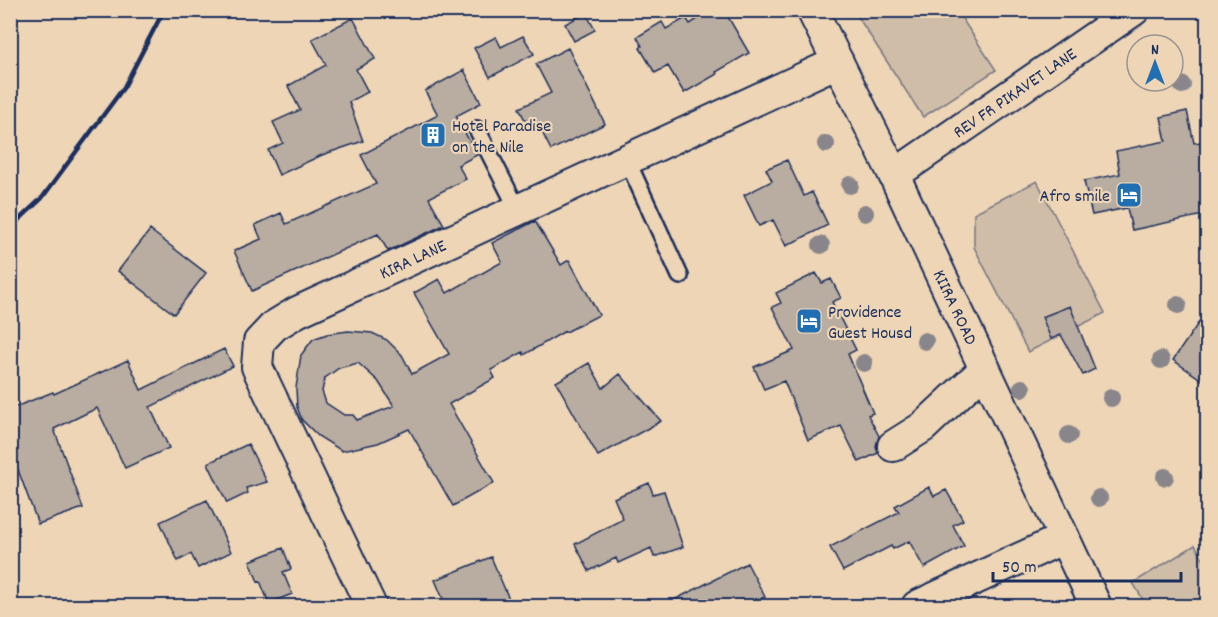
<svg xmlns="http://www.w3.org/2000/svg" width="1218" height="617" font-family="Dekko,sans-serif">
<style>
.green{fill:#cfbda8;stroke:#757683;stroke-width:1.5}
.building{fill:#b9aca0;stroke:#1b2f5e;stroke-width:1.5;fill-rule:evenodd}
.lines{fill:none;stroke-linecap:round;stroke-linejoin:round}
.service-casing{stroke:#1b2f5e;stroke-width:20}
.minor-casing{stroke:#1b2f5e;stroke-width:34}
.service{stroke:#edd5b5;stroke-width:15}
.minor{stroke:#edd5b5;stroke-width:30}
.rail{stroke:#1b2f5e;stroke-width:4.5}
.tree{fill:#88858b}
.labels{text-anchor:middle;stroke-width:4.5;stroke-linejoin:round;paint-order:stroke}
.street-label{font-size:18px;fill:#1b2f5e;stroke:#edd5b5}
.poi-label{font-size:18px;fill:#1b2f5e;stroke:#edd5b5;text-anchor:start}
</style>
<rect width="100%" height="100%" fill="#edd5b5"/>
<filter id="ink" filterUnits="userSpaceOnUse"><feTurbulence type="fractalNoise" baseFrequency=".0167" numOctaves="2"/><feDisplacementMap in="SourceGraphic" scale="12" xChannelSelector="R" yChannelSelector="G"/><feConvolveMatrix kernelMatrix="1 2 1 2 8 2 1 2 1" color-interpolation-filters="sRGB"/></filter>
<g filter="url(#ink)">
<path class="green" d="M854,11H957L996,70L923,117Z
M1037,181L1105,313L1028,352L974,247V213Z
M1195,545L1207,565V606H1147L1133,583Z"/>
<path class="building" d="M712,10H724L749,53L716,72L717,74L684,93L668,66L655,73L640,48L642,46L637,37L662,22L666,29L686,18L690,24Z
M586,13L595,30L574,41L565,24Z
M353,18L375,59L356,69L368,92L349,102L363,141L322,155L279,175L268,150L283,143L273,122L300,110L288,86L326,65L312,39Z
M523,36L534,54L490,77L474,48L496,37L501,47Z
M568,48L605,124L551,150L537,122L528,126L519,108L551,93L536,64Z
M464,70L481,103L456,116L477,155L458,165L466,179L429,198L444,225L388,251L378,234L252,291L234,251L261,239L255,225L281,213L286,224L376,184L361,155L438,115L425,91Z
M1187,111L1194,143L1200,142L1208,179V214L1132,230L1127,208L1092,215L1084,181L1120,174L1116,151L1166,141L1161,117Z
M787,160L804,196L812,192L828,225L786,246L773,220L759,226L744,195L772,181L766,169Z
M535,221L561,265L569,260L599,315L566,332L565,331L524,355L523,352L491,370L495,378L449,404L494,483L453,506L409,429L378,443L342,451L318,436L302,420L297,407L296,388L301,355L313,339L327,334L348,331L372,333L387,340L402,355L412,374L449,354L414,293L439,279L447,293L502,262L492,243ZM358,363L378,381L394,406L357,420L353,415H344L326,403L322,391L325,378L339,368Z
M150,230L206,273L174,314L118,271Z
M816,273L822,283L831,279L841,298L832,302L856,350L848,354L873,413L868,415L879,436L876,446L878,453L859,462L841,426L808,440L784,381L764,389L754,367L794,350L772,307L781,303L776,293Z
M1070,306L1095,369L1083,375L1061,335L1051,339L1042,317Z
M1208,309V384L1173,360Z
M224,349L233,366L150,407L169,448L125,468L97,408L54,429L83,508L38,524L10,448V409L53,392L54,394L128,360L141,390Z
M589,363L603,388L620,374L661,421L598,456L556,382Z
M248,444L267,482L246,488L248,493L227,503L208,463Z
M649,483L653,494L664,491L683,547L654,557L651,548L618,563L616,558L589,571L575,544L623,519L614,498Z
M929,487L934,496L946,490L963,520L953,525L964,546L924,568L909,541L893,549L891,546L843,571L830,547L899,512L895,506Z
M207,500L231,552L198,568L191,554L178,561L160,522Z
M283,548L291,569L283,572L292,594L269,603L260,581L258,582L250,561Z
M491,557L512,606H446L435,580Z
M747,563L765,597L762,598L765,606H662Z"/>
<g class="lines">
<g class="service-casing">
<path id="service" d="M477,129L518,210
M627,160L680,276"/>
</g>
<g class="minor-casing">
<g id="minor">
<path id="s1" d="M812,10L894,175L1096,606"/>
<path id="s2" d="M894,175L1134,10"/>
<path d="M893,446L923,427L985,369"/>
<path id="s3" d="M371,606L257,367L259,342L274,326L297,312L838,62"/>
<path d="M917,606L1064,538"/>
</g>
</g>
<use href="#service" class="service"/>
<use href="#minor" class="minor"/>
<path class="rail" d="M10,228L42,198L124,87L164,10"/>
</g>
<g class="tree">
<circle cx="1182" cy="85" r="9"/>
<circle cx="826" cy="144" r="9"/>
<circle cx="850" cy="185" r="9"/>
<circle cx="865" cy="213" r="9"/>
<circle cx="821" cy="245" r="9"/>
<circle cx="1178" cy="305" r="9"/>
<circle cx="925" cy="341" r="9"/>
<circle cx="1161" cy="360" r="9"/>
<circle cx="864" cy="363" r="9"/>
<circle cx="1022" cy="388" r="9"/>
<circle cx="1111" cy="398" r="9"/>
<circle cx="1069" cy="435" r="9"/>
<circle cx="1165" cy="477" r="9"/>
<circle cx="1099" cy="498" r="9"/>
</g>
</g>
<defs>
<g id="building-square" transform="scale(1.35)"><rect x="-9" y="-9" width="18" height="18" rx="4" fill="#1f6fb2" stroke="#edd5b5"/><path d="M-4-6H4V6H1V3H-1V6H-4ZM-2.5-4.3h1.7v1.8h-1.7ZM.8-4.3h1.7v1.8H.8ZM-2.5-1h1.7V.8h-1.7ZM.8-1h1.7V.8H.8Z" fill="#fff"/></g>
<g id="hotel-square" transform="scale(1.35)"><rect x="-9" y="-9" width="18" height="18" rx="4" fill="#1f6fb2" stroke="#edd5b5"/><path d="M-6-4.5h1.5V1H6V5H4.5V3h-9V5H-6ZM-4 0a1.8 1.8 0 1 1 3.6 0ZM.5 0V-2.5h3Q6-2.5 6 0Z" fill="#fff"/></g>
</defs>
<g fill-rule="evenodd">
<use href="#building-square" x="433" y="135"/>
<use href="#hotel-square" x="1129" y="195"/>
<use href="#hotel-square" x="809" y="321"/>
</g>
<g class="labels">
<g class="street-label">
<text dy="6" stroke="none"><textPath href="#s2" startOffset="146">REV FR PIKAVET LANE</textPath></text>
<text dy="6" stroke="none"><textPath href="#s3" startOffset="466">KIRA LANE</textPath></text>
<text dy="6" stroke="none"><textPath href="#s1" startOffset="330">KIIRA ROAD</textPath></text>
</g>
<g class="poi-label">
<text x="452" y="131">Hotel Paradise<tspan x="452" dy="21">on the Nile</tspan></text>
<text x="1110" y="201" text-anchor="end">Afro smile</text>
<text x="828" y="317">Providence<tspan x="828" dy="21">Guest Housd</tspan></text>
</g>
</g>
<rect width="1218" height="617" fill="none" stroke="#edd5b5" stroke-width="36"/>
<rect x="18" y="18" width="1182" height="581" fill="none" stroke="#1b2f5e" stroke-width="2" filter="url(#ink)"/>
<g transform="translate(1155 63)"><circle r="28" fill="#edd5b5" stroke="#999392" stroke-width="1.5"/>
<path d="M0-4.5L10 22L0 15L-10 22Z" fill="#1f6fb2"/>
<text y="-9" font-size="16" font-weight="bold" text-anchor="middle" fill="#1b2f5e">N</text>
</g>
<path d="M993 572v9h188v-9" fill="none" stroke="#1b2f5e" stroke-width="3"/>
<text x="1002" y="572" font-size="18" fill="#1b2f5e" stroke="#edd5b5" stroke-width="4.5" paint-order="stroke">50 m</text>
</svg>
